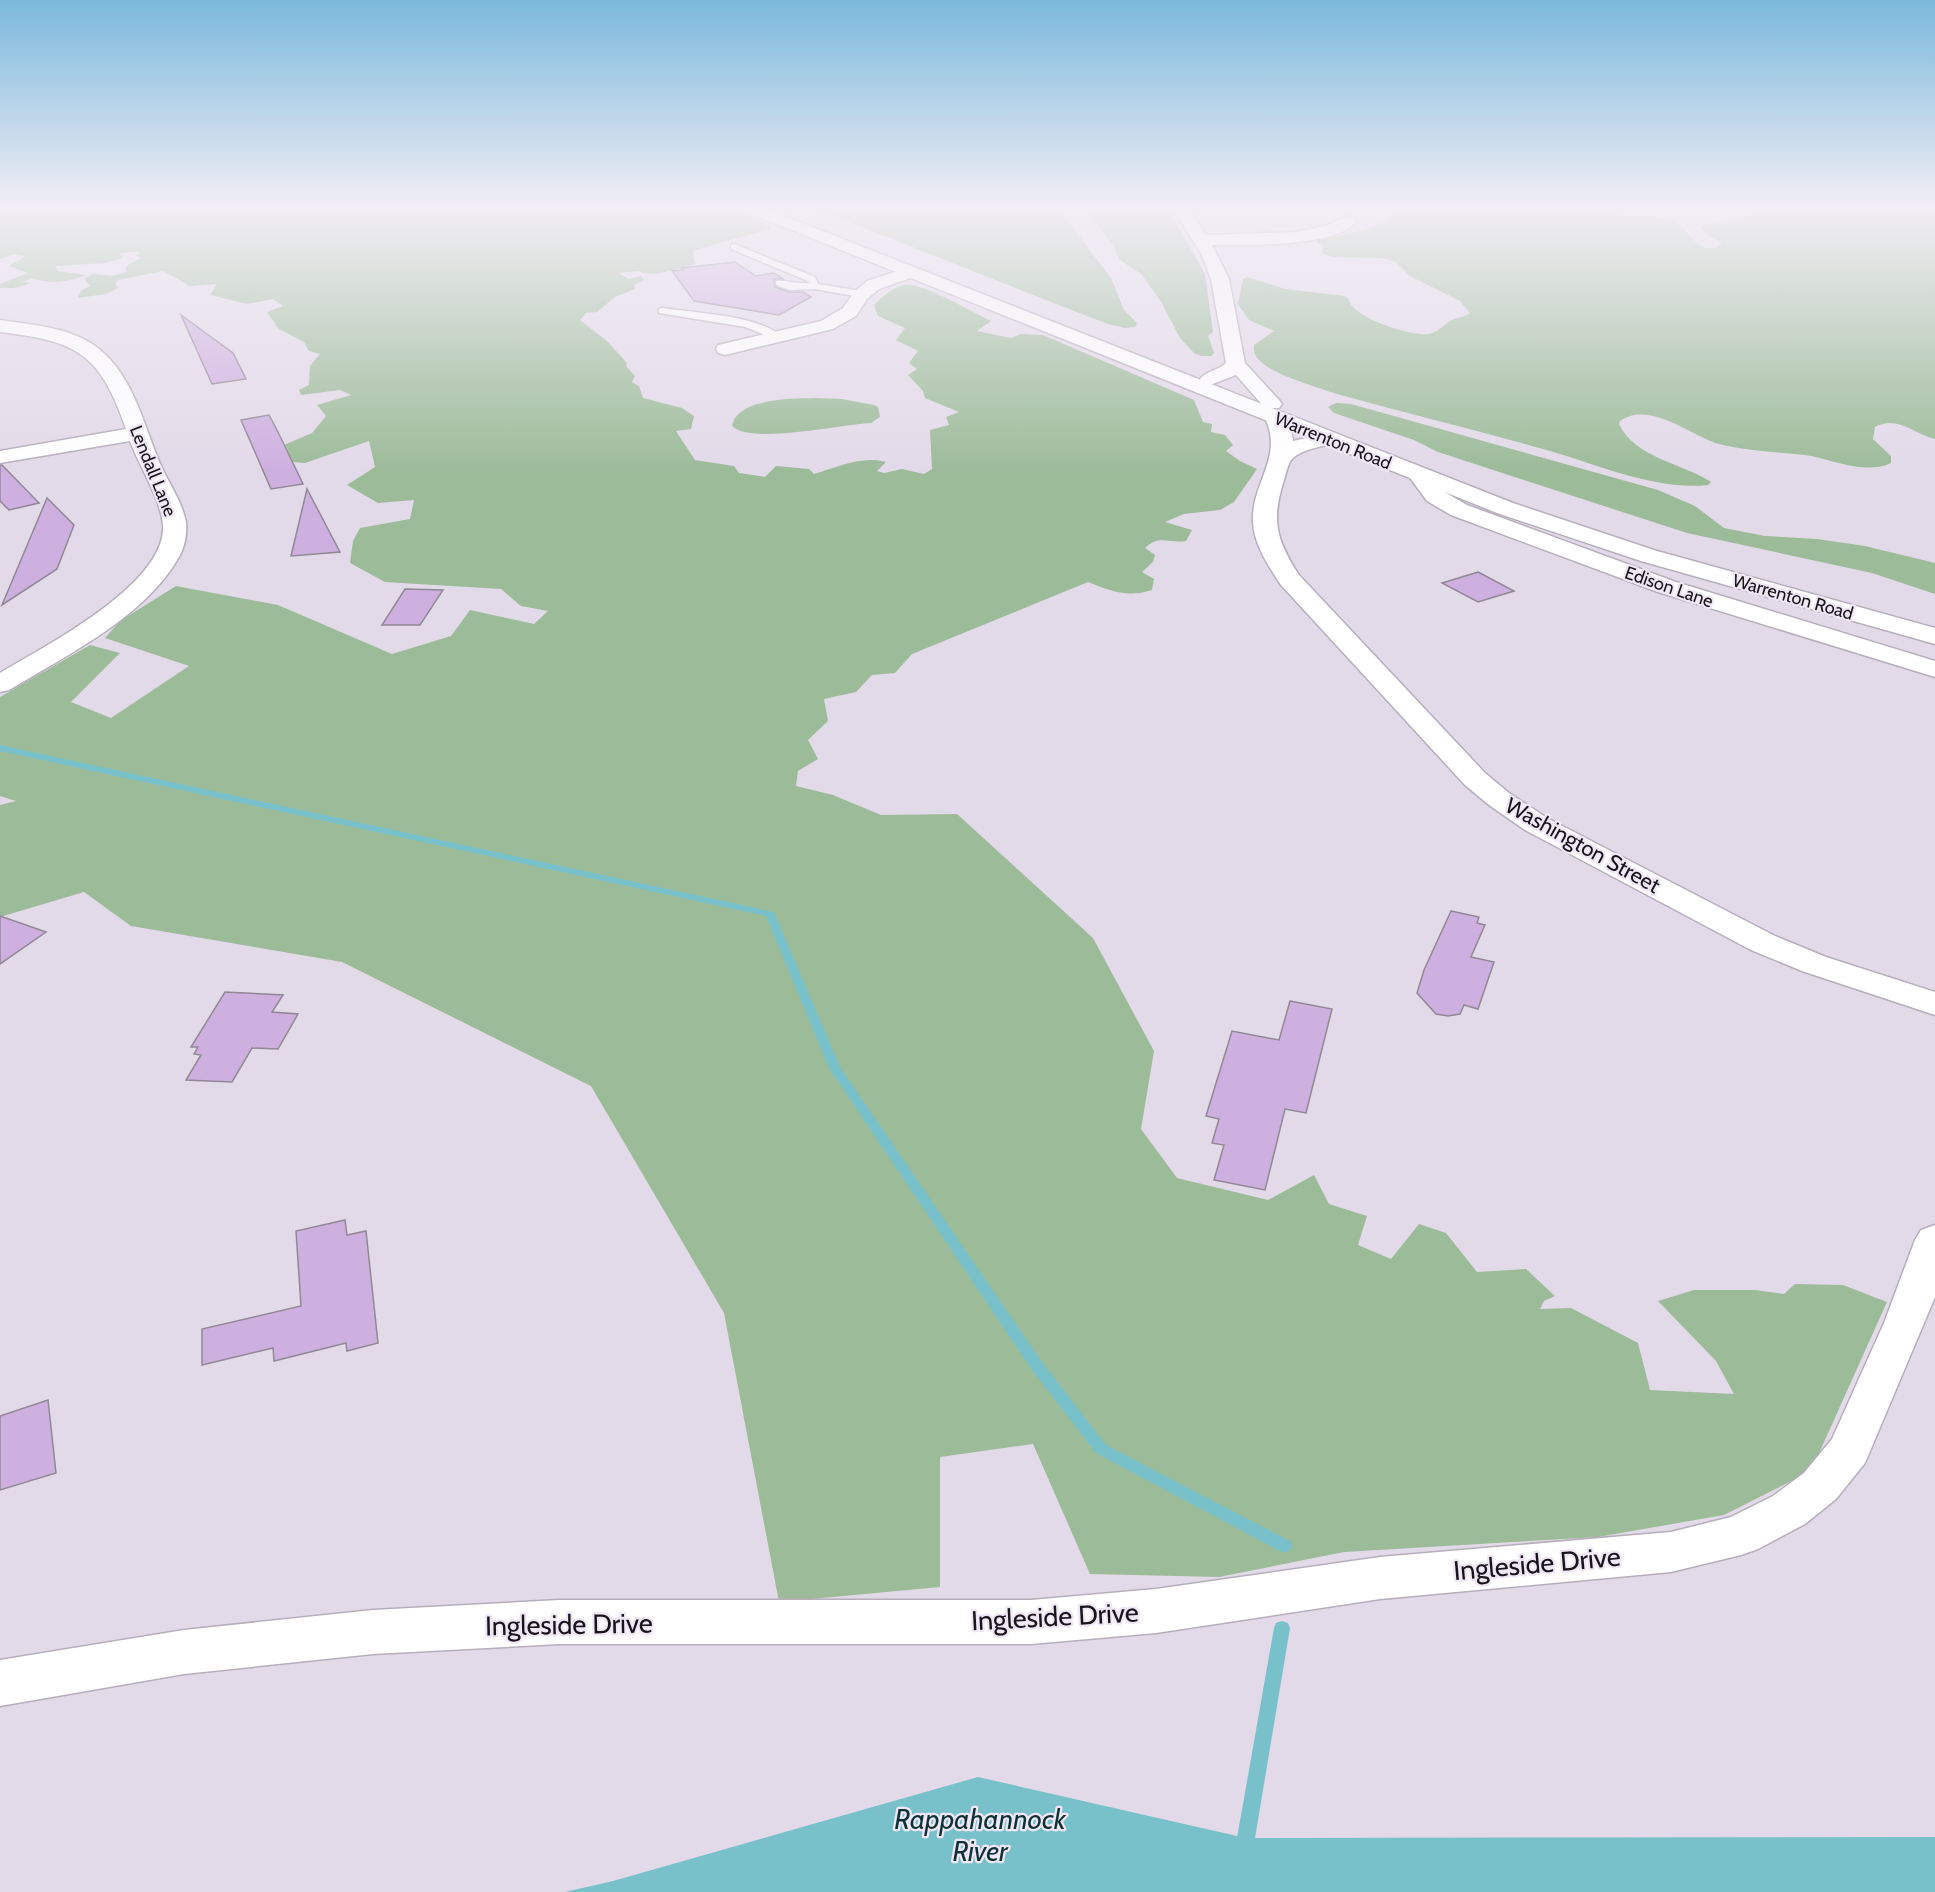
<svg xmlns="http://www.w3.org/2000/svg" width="1935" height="1892" font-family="Cabin,sans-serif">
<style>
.green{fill:#9cbb99}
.water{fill:#78c1cb}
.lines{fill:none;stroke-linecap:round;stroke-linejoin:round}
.stream{fill:#78c1cb;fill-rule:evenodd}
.building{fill:#ceb0e0;stroke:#918895;stroke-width:1.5}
.lane-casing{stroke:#b7aebc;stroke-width:3}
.street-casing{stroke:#b7aebc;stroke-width:3}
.secondary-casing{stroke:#b7aebc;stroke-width:3}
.primary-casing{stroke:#b7aebc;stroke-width:3}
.lane{fill:#fff;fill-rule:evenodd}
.street{fill:#fff;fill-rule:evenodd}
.secondary{fill:#fff;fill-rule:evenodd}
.primary{fill:#fff;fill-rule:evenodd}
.labels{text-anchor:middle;stroke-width:4.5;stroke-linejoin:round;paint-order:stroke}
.far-street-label{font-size:18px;fill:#18151a;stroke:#f0e7f6}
.street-label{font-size:22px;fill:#18151a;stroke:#f0e7f6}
.near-street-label{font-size:27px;fill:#18151a;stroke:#f0e7f6}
.near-water-label{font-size:28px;font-style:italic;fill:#0d3236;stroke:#f0e7f6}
</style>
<rect width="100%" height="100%" fill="#e3dae9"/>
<path class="green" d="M0,206H723L770,226V229L694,250L693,257L696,264C680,267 653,279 639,271L618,273L629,279L641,276L644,280L634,285L635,289L615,297L597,312L586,313L580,320L607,341L627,363L626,366L635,376L632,382L639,386L643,398L682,408L694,416L691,429L676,431L695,460L734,466L739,473L765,477L776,466L809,469L814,474C837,467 863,455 886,462L877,471L884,473L902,469L924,474L932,469L930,430L949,425L946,417L959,412L925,398L923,391L908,375L917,369L909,363L918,351L896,340L905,328L878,316L874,305C882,297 893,287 905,285C922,282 974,313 991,321L977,331L1011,338L1021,334L1043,335L1194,400L1203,422L1212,424L1211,432L1225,435L1233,445L1226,451L1240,461L1257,469L1234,502L1220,510L1184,514L1165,522L1192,530L1186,541C1171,544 1159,534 1145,548L1155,555L1153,562L1142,572L1154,579L1152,590C1127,598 1111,591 1088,582L912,654L895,673L872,675L856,692L824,699L828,721L808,740L818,759L798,771L796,786L833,795L881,815L957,814L1093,938L1154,1051L1141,1129L1177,1178L1268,1200L1314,1175L1329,1204L1367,1216L1358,1245L1391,1259L1419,1224L1446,1233L1477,1272L1526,1269L1555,1296L1544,1301L1540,1309L1571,1308L1638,1343L1650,1390L1734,1394L1716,1361L1658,1301L1694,1290H1755L1784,1294L1795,1284L1843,1285L1887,1302L1811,1471L1724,1515L1598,1537L1344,1552L1219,1577L1090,1574L1033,1444L940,1457V1587L779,1602L724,1313L591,1086L342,962L131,926L84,892L0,917V805L16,801L0,796V697L90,645L120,653L71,702L111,718L189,666L105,638L120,621L176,586L278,605L392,654L451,636L470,610L534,624L548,611L521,606L501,589L385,582L350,563L353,541L360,528L410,519L414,500L378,503L347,485L375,467L369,441L305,463L270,460L277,448L312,433L326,416L317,405L351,395L340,390L301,395L299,390L309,385L310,366L320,354L309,351L304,342L279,329L267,312L283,306L273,299L247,304L210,295L217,284L190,286L163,271L118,280L115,284L118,288L106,294L78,298L81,291L90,286L84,279L93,274L112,276L127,272L126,266L141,258L135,255L140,252H128L119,254L124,258L104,263L55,266L58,271L86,275C67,282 52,285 32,278L22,282L31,283L15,288H0V284L28,273L9,266L26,256L12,255L0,259Z
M807,206H1056L1111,278L1124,310L1137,323L1135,327L1125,328L1108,324C1007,286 908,244 807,206Z
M1083,206H1167L1205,274L1213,332L1208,336L1214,353L1211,356H1201L1194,353L1180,338L1160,300L1141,274L1120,260L1113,245Z
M1405,206H1584C1607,221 1646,212 1672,220C1688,225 1700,262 1722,243L1706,234L1701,227L1703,225L1770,211L1777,206H1935V439C1913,434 1898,415 1875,427L1873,439L1891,456V463C1881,468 1870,468 1859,467C1841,465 1824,458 1805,455C1777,452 1747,451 1719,444C1691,436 1650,400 1620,421L1619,424C1635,458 1682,463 1711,482L1708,485C1655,491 1594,463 1543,449C1472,429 1401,412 1330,392C1311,385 1270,374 1257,358C1254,354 1254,350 1254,345L1274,331L1249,320L1238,304L1243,279L1247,277L1285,289L1345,296L1349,299C1350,317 1412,337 1429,334C1438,332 1443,326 1448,322C1455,317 1464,318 1470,313L1460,301L1410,276L1396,262L1382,258L1333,257L1321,253L1324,246L1317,242L1318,240C1344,235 1387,228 1405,206Z
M815,398L842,399L874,405L878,407L880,417L871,423C843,424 750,445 732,426C738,397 793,399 815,398Z
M1336,403L1351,404L1658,490L1695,506L1724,528L1765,536L1817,539L1865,546L1935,563V594L1872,573L1687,533L1438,452L1414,440L1334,413L1328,407Z"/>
<path class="water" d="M978,1777L1246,1838L1935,1837V1892H565L613,1881Z"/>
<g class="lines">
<path class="stream" d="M0,745L774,912L840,1067L1042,1362L1106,1445L1290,1541L1292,1546L1290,1551L1285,1552L1280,1551L1096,1453L1032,1370L829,1068L766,916L0,751Z
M1282,1621L1288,1623L1290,1628L1255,1838L1252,1844L1246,1846L1240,1844L1237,1838L1274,1628L1276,1623Z"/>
</g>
<path class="building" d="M735,262L756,276L774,273L783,279H774L775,287L789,292H803L811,297L779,315L694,301L672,271L683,270L681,268Z
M181,315L233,353L246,379L212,384Z
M269,415L277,430L303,484L271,489L241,420Z
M0,465H2L39,503L9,510L0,501Z
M307,489L340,552L291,556Z
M47,498L74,525L57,569L2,605Z
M1478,572L1514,591L1478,602L1442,583Z
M405,589L443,590L420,625H382Z
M1451,911L1479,917L1477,923L1485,925L1471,957L1494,962L1478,1009L1464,1005L1460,1014L1448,1016L1436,1014L1417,993L1424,970Z
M0,916L46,932L0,964Z
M225,992L283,995L272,1012L298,1014L278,1049L252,1048L232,1082L186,1080L201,1055L194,1054L198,1047H191Z
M1290,1001L1332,1009L1306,1113L1285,1109L1265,1190L1214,1180L1224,1145L1212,1143L1219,1119L1206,1116L1232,1031L1279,1040Z
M345,1220L347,1235L366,1231L378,1343L347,1351L346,1343L274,1361L273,1348L202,1365V1329L301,1306L296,1231Z
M48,1400L56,1473L0,1490V1416Z"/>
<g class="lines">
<g class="lane-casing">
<path id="lane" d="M734,244L815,277L818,284L861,291L866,294L861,297L814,289L790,290L776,285V281C785,280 797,284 809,283L808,281L731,249V245Z
M662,308C695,313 758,315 783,337L778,340L745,327L659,313V309Z"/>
</g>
<g class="street-casing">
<path id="street" d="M1171,206H1187L1206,235L1297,232L1328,225L1349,216L1357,221C1336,248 1245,245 1212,245L1229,279L1245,363L1279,400L1282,404L1279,408H1265L1236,375L1210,385L1203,383L1200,379C1206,371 1219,370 1226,363L1211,279L1201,253Z
M910,267L916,268L919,272L916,276L879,289L867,299L856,316L833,329L725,355L718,353L716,349L718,345L821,321L843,308L854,292L867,281Z
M0,320C33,325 72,327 99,349C135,378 144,428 162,468C170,485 182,502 186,522C187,533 185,547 179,557C145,617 67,655 9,690L0,692V673C45,646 167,584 163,525C161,499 139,466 130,441L0,463V451L126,429C100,353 77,341 0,332Z
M1419,468L1427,470L1443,491L1467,505L1676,582L1935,661V677L1658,592L1451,515L1427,501L1408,475L1411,470Z
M1935,1225V1297L1865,1463L1836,1499L1805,1524L1758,1549L1741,1555L1671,1572L1380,1599L1156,1633L1031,1644H559L373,1654L184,1674L0,1706V1660L184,1630L373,1610L559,1600H1031L1156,1589L1380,1557L1671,1532L1731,1517L1773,1496L1804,1473L1832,1439L1884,1323L1915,1240L1921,1230Z"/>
</g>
<g class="secondary-casing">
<path id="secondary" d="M1275,412L1282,414C1288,423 1292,431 1293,441L1328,433L1335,435L1339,439L1335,443C1322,447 1303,448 1292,459C1288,463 1286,474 1284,480C1271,520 1276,540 1299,575L1485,773L1509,793L1547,818L1775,936L1826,957L1935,992V1015L1802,971L1751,950L1525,830L1489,805L1465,785L1281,585C1269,567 1254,545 1253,522C1251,483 1284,458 1265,418L1268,414Z"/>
</g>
<g class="primary-casing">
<path id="primary" d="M737,206H759L1513,503L1657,551L1935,628V644L1641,561L1497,513L739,209Z"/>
</g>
<use href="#lane" class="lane"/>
<use href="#street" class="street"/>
<use href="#secondary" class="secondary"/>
<use href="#primary" class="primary"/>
</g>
<linearGradient id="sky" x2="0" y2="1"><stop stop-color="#7bb9dc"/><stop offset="0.44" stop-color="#f2eef5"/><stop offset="1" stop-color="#f2eef5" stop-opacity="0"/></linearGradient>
<rect width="1935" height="471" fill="url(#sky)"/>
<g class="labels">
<g class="far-street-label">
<text transform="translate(1333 441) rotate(22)" y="6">Warrenton Road</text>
<text transform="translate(153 471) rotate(68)" y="6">Lendall Lane</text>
<text transform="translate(1669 587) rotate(19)" y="6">Edison Lane</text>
<text transform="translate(1793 597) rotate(16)" y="6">Warrenton Road</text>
</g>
<g class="street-label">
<text transform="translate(1583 845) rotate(29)" y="8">Washington Street</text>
</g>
<g class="near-street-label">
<text transform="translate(1537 1564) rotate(-5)" y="9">Ingleside Drive</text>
<text transform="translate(1055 1617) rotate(-3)" y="9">Ingleside Drive</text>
<text transform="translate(569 1625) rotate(-1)" y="9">Ingleside Drive</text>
</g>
<g class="near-water-label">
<text x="980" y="1829">Rappahannock<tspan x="980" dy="32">River</tspan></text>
</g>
</g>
</svg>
